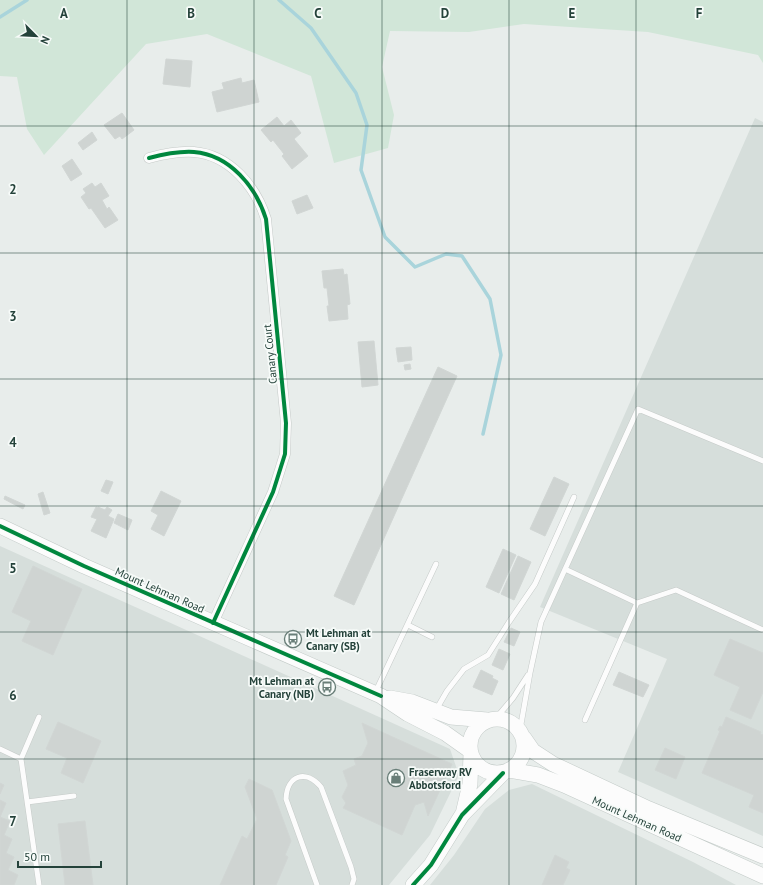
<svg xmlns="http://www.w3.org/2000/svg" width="763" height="885" font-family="'PT Sans',sans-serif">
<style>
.built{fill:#d6dedb}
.green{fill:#d1e6d8}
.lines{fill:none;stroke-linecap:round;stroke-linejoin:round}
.stream{stroke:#a9d4db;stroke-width:3.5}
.building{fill:#cfd4d2;stroke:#d1d6d4}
.lane-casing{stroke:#c5cac8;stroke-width:6}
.street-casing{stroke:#c5cac8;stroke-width:11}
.secondary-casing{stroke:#c3cbc8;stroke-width:16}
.lane{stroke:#fcfcfc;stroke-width:5}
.street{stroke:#fcfcfc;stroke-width:10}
.secondary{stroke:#fcfcfc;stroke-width:15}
.cycleway-casing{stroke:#f7fbf9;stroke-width:6}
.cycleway{stroke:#00873e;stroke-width:4}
.grid{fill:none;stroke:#24423a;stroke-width:1;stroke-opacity:0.55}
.labels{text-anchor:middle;stroke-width:3.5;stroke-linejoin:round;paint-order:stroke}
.street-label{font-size:11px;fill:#24423a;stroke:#f7fbf9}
.poi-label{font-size:11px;font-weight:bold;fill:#24423a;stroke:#f7fbf9;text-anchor:start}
.grid-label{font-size:13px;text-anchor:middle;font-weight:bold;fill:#24423a;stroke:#f7fbf9;stroke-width:3.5;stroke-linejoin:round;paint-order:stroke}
</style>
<rect width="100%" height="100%" fill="#e8edeb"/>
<path class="built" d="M755,118L763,122V836L618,772L667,659L540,607Z
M0,546L450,749L459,775L430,835L389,885H0Z
M532,784L693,862L736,885H430L454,855L485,809L509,790Z"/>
<path class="green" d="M0,0H763V63L758,55L648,32L524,24L469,32L390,31L382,67L394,115L388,148L334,163L311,76L207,34L146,44L44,155L27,129L17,77L0,76Z"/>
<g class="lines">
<path class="stream" d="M279,0L311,28L356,93L367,125L361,170L385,237L415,267L446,254L462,256L490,299L501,355L483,434
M0,17L27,0"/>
</g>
<path class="building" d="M166,59L192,61L190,87L163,84Z
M241,78L242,83L254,80L259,102L217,112L212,92L224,89L222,83Z
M122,113L134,130L122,139L120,136L115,139L104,125Z
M277,117L284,126L291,120L301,133L294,139L308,156L292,169L282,156L284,154L273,140L271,142L261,130Z
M92,132L97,140L83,150L78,143Z
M72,159L82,174L71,181L62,166Z
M92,183L95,187L101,183L109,196L102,200L107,209L109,207L118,220L105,228L91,208L89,209L81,197L86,193L83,189Z
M307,195L313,208L297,214L292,201Z
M343,269L344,275L347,274L350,304L347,305L348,319L329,321L327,306H329L327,288H324L322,271Z
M374,341L378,385L362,387L358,342Z
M411,347L412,360L398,362L396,348Z
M410,364L411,369L405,370L404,365Z
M438,367L457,376L354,605L334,596Z
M554,477L569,484L545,536L530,529Z
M106,480L113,482L108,494L101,491Z
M161,491L181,501L164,536L151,529L158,515L151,511Z
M43,492L50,513L44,515L38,494Z
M5,496L25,505L23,509L4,499Z
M96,507L98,508V507L105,510L107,507L112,510L108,516L114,519L106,538L91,531L97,519L91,517Z
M118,514L132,520L128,530L114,523Z
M503,549L516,555L499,593L486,587Z
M518,556L531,562L514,600L501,594Z
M33,566L82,589L53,655L22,641L31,621L12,612Z
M511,628L520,632L514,646L504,642Z
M730,639L763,653V692L751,719L730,710L740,687L714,675Z
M499,649L510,654L503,670L492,665Z
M481,670L493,676L492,678L498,681L492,695L473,687Z
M619,672L649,685L643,697L613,685Z
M726,717L761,732L760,734L763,735V813L749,807L754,795L702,773L720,731L718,730L720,726L722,727Z
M58,722L101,741L83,783L61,773L67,758L46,749Z
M362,723L452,764L428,816L424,802L415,805L402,835L343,808L346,803L342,797L348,785L343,771L356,765L354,759L362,756L368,743Z
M665,748L685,757L676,779L655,770Z
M249,779L272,790L291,841L285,855L288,857L276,885H220L242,836L247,839L257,819L245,787Z
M0,783L4,785L0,794Z
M0,800L6,803L0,817Z
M0,817L10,821L4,835L12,839L6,853L14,857L8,870L18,875L14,885H0Z
M85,821L93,885H65L58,824Z
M555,855L569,862L566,868L570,870L563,885H542Z"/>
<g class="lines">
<g class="lane-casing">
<path id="lane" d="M565,569L637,603
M408,625L432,637
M375,693L436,564
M436,710L447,691L464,669L488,655L509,622L535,584L574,497
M496,718L513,698L528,675
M585,720L637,603L676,590L763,630
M520,730L530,673L541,622L638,409L763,461
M0,749L21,759L39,885
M21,759L39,717
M27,802L74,796
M317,885L286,799C287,775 306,769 321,787L351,867L354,879L352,885"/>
</g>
<g class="street-casing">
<path id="street" d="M149,158C164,154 178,151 194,152C230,155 256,187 266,219L286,423L285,454L273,492L213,623"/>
</g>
<g class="secondary-casing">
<path id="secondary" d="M0,526L84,566L381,696L408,714L445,733L469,750
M390,698L412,702L451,717L487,720
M470 746a27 27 0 1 1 54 0a27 27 0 1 1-54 0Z
M524,738L533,751L553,764L649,809L763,856
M509,770L538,775L564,785L763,876
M463,814L470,784L471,753
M413,885L431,865L462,815L503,773"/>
</g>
<use href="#lane" class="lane"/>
<use href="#street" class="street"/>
<use href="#secondary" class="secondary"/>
<g class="cycleway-casing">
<path id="cycleway" d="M149,158C164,154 178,151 194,152C230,155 256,187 266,219L286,423L285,454L273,492L213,623
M0,526L84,566L381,696
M413,885L431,865L462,815L503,773"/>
</g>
<use href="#cycleway" class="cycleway"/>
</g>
<path class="grid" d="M127,0V885M254,0V885M382,0V885M509,0V885M636,0V885M0,126H763M0,253H763M0,379H763M0,506H763M0,632H763M0,759H763"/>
<defs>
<g id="bus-ring" transform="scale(0.9)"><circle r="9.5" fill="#f7fbf9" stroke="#697e78" stroke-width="1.5"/><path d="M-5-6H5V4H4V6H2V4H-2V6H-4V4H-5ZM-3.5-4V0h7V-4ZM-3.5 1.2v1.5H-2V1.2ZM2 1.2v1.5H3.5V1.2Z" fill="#697e78"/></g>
<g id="shop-ring" transform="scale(0.9)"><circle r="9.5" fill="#f7fbf9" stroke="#697e78" stroke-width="1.5"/><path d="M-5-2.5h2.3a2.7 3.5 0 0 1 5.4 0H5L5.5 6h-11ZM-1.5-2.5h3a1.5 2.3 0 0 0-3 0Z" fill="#697e78"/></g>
</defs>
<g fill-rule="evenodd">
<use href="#bus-ring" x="293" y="639"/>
<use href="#bus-ring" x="327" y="687"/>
<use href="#shop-ring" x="396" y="778"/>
</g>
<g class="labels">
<g class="street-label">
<text transform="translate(270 354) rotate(-96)" y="4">Canary Court</text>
<text transform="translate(160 590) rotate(24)" y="4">Mount Lehman Road</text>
<text transform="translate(637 819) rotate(24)" y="4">Mount Lehman Road</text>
</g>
<g class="poi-label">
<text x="306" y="637">Mt Lehman at<tspan x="306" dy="13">Canary (SB)</tspan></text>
<text x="314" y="685" text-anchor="end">Mt Lehman at<tspan x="314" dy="13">Canary (NB)</tspan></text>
<text x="409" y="776">Fraserway RV<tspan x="409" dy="13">Abbotsford</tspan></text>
</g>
</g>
<g class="grid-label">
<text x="64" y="18">A</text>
<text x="191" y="18">B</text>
<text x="318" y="18">C</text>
<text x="445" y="18">D</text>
<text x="572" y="18">E</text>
<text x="699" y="18">F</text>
<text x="13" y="194">2</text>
<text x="13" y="321">3</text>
<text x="13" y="447">4</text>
<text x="13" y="573">5</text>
<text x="13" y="700">6</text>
<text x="13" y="826">7</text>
</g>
<g transform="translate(36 36) rotate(114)" stroke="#f7fbf9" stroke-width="3" paint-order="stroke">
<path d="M0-3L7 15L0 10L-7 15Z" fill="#24423a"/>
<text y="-6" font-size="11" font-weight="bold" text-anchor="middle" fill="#24423a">N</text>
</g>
<path d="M18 861v6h83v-6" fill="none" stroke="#24423a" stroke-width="2"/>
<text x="24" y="861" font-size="12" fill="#24423a" stroke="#f7fbf9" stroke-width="3" paint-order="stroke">50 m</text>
</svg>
